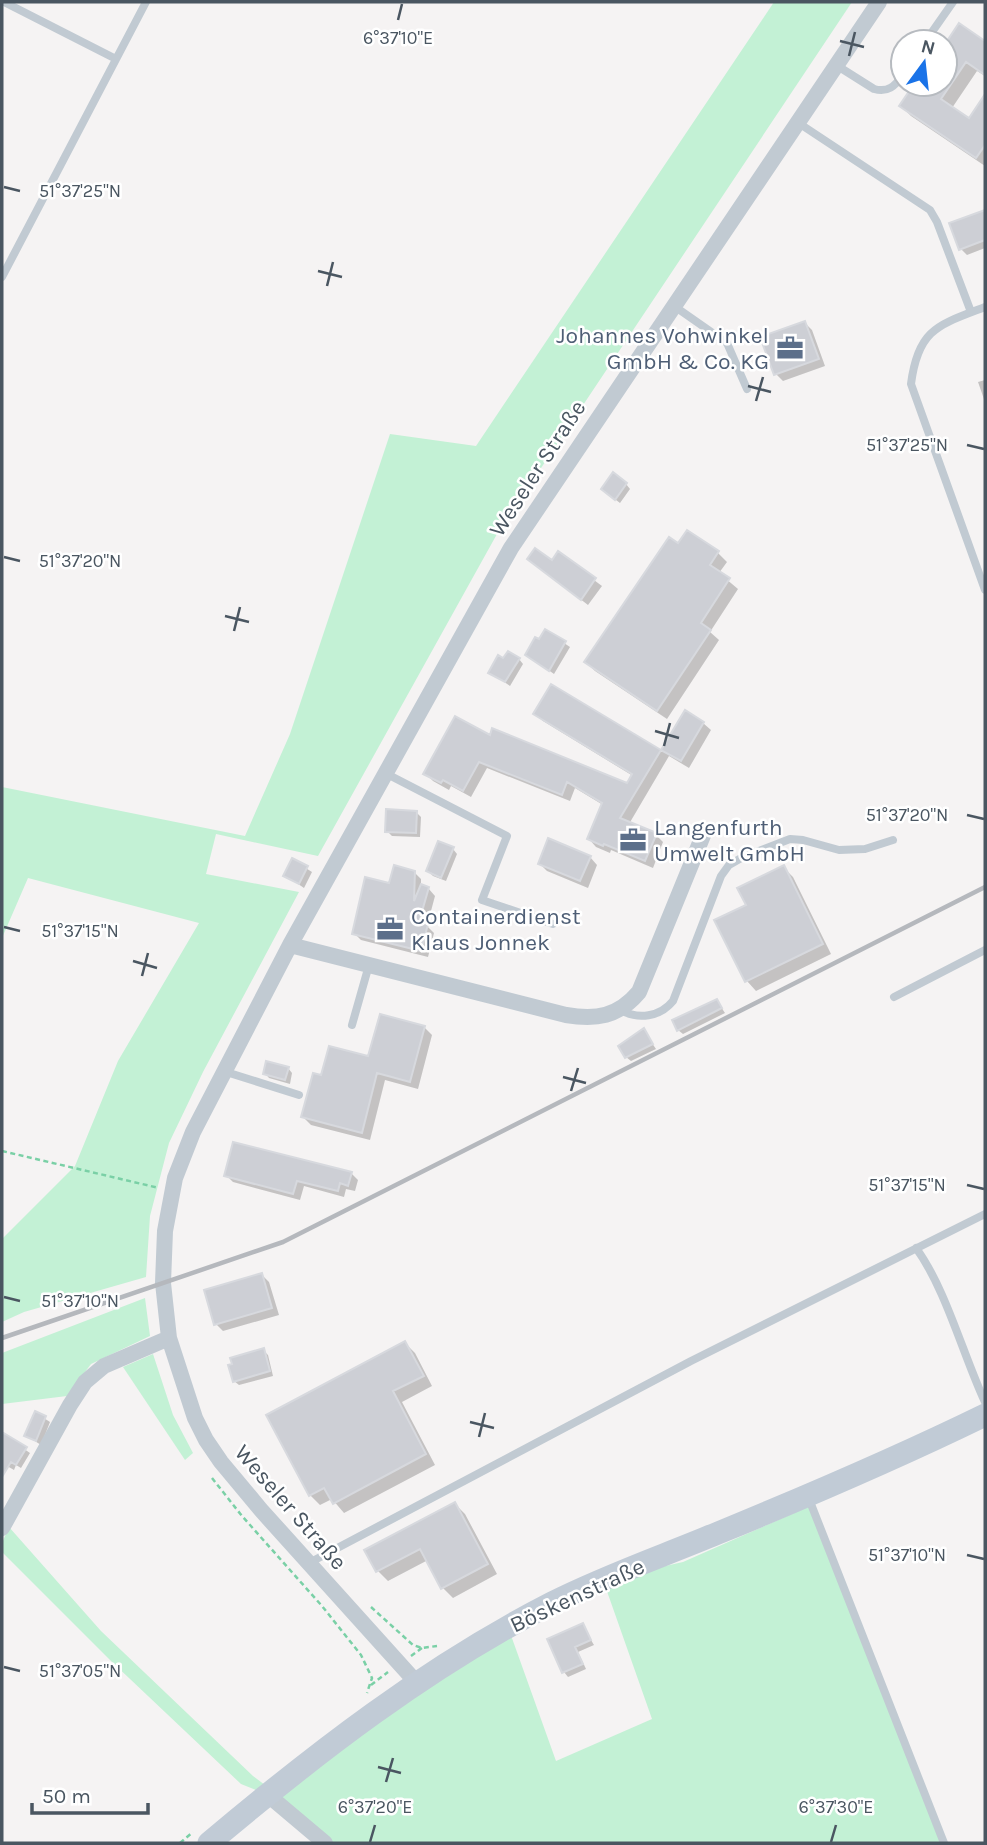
<svg xmlns="http://www.w3.org/2000/svg" width="987" height="1845" font-family="Karla,sans-serif">
<style>
.green{fill:#c3f1d5}
.shadow{fill:#0003}
.building{fill:#cdcfd5;stroke:#d7d9de;stroke-width:2}
.lines{fill:none;stroke-linecap:round;stroke-linejoin:round}
.path{stroke:#7ad0a6;stroke-width:2.5;stroke-dasharray:5 3.5;stroke-linecap:butt}
.lane{stroke:#c1cad2;stroke-width:8}
.street{stroke:#c1cad2;stroke-width:16}
.secondary{stroke:#c1cbd6;stroke-width:23}
.rail{stroke:#b5b8bd;stroke-width:4.5}
.ticks{fill:none;stroke:#4a5661;stroke-width:2.5}
.labels{text-anchor:middle;stroke-width:5;stroke-linejoin:round;paint-order:stroke}
.service-label{font-size:23px;fill:#4e5e75;stroke:#fff;text-anchor:start}
.street-label{font-size:23px;fill:#4a5661;stroke:#fff}
.ticks-label{font-size:18px;text-anchor:middle;fill:#4a5661;stroke:#fff;stroke-width:5;stroke-linejoin:round;paint-order:stroke}
</style>
<rect width="100%" height="100%" fill="#f5f3f3"/>
<path class="green" d="M774,2H852L497,534L318,856L216,834L206,874L299,892L203,1072L169,1143L150,1216L146,1277L24,1312L2,1322V1239L75,1166L118,1061L199,923L28,878L2,938V787L245,836L290,734L390,434L476,446Z
M145,1298L150,1336L91,1364L67,1396L2,1404V1353Z
M153,1354L173,1415L193,1453L185,1460L123,1367Z
M812,1505L944,1843H325L268,1795L241,1784L111,1661L2,1552V1543L9,1527L101,1631L253,1776L273,1791L508,1627L556,1761L652,1719L603,1580L683,1562Z"/>
<path class="shadow" d="M959,26L985,44V76L977,71L952,108L970,120L985,97V166L911,116L901,106L916,84H945V47Z
M985,212V248L967,255L961,249L952,224Z
M805,323L812,330L825,366L783,381L776,374Z
M985,380V402L978,382Z
M626,484L630,489L620,503L608,494Z
M679,546L718,553L727,562L719,573L738,589L710,632L719,640L667,719L595,671L586,662Z
M559,554L602,586L588,605L536,565L552,563Z
M546,631L570,647L554,674L527,655Z
M519,659L523,664L510,686L490,672Z
M552,686L662,752L685,713L703,723L711,730L689,768L669,756L629,824L656,835L663,842L653,868L611,850L610,853L596,847L589,839L603,805L575,788L570,801L487,768L471,797L451,786L449,790L433,781L425,773L490,738L628,785L633,776L543,721L535,714Z
M416,812L421,817L420,837L392,836L387,831Z
M453,849L457,854L446,881L433,876L428,871Z
M590,857L597,865L588,888L547,871L540,864Z
M293,860L312,872L304,888L285,875Z
M784,868L793,877L831,954L756,991L747,981L717,921L748,905Z
M414,872L421,879V886L428,888L435,896L427,926L434,933L428,957L361,940L354,933L390,885Z
M717,1001L725,1013L683,1034L678,1030L674,1021Z
M424,1027L432,1035L418,1089L385,1080L370,1140L311,1125L303,1117L323,1077L370,1059Z
M643,1030L656,1049L631,1061L626,1057L629,1038Z
M288,1068L292,1073L290,1084L269,1078L265,1073Z
M351,1173L358,1180L355,1191L346,1189L344,1197L304,1186L300,1200L233,1182L226,1175Z
M262,1275L269,1282L279,1315L223,1331L216,1324Z
M405,1343L415,1353L432,1386L402,1402L435,1465L344,1513L332,1499L320,1505L310,1495L268,1415Z
M263,1350L268,1355L273,1376L239,1385L234,1381Z
M36,1413L50,1422L41,1445L27,1436Z
M2,1434L30,1453L21,1468L16,1465L14,1470L2,1463Z
M455,1504L465,1514L497,1574L453,1598L443,1588L428,1560L388,1581L378,1571Z
M582,1625L594,1645L578,1652L586,1669L568,1677L564,1672Z"/>
<path class="building" d="M959,23L985,41V75L966,62L941,99L969,118L985,94V145L976,158L899,106L914,84H945V44Z
M985,210V240L959,250L949,223Z
M805,321L819,359L774,375L760,337Z
M613,472L627,483L615,500L601,489Z
M687,530L719,551L710,565L730,578L701,623L711,630L657,711L584,662L669,537L678,543Z
M535,548L552,560L558,551L596,578L581,600L527,559Z
M545,629L566,641L549,671L525,655L535,637L539,639Z
M508,651L520,658L505,682L488,673L498,655L503,658Z
M551,684L661,750L685,710L704,722L681,761L661,750L620,818L657,833L645,861L604,844L603,846L587,839L602,803L567,782L562,795L479,762L463,791L443,780L441,783L423,774L455,716L490,735L492,728L627,783L632,774L533,714Z
M386,809L417,811L416,833L385,832Z
M548,838L591,856L580,881L538,864Z
M438,841L454,847L441,878L426,871Z
M292,858L308,866L299,884L283,876Z
M394,865L415,871L414,901L421,884L429,887L419,922L428,924L421,951L352,934L365,877L389,883Z
M784,865L823,944L745,982L714,920L746,905L737,888Z
M717,999L722,1008L677,1031L672,1020Z
M380,1014L425,1026L410,1082L377,1073L362,1133L301,1117L313,1073L321,1075L329,1046L368,1056Z
M644,1028L653,1044L625,1058L618,1046Z
M266,1061L289,1067L285,1080L263,1074Z
M233,1142L352,1172L348,1186L340,1183L338,1191L297,1181L293,1194L224,1176Z
M262,1273L272,1308L214,1325L204,1290Z
M405,1341L424,1376L393,1391L426,1454L333,1504L324,1488L309,1496L266,1415Z
M264,1348L270,1371L233,1382L228,1365L232,1364L230,1358Z
M35,1411L46,1416L36,1441L24,1436Z
M2,1432L27,1447L16,1465L11,1462L2,1477Z
M455,1502L488,1564L441,1589L420,1549L376,1572L364,1550Z
M583,1623L591,1640L575,1647L583,1664L562,1673L547,1639Z"/>
<g class="lines">
<path class="path" d="M2,1151L159,1188
M212,1478L242,1516L322,1606L361,1655L372,1678L367,1693
M371,1607L413,1645L422,1648L437,1646
M411,1656L422,1648
M371,1685L388,1672
M180,1843L193,1832"/>
<path class="lane" d="M4,2L116,59
M925,42L953,2
M836,65L874,89C888,93 895,86 903,75
M797,122L930,210L937,222L971,312
M2,277L146,2
M674,306L727,343L747,389
M985,307C938,325 918,329 911,384L985,590
M385,773L507,836L482,900L553,924
M894,997L985,950
M621,1010C638,1020 660,1017 673,1001L721,876L729,865L743,857L790,839L803,840L839,850L865,849L893,840
M352,1025L369,965
M223,1071L299,1095
M916,1248C946,1289 963,1355 985,1402
M809,1499L944,1843
M309,1563L691,1361L985,1214"/>
<path class="street" d="M290,945L566,1015C596,1020 618,1017 639,992L704,833
M2,1528L70,1405L85,1382L104,1366L169,1338
M416,1682L261,1510L221,1462L206,1440L195,1418L169,1338L163,1283L165,1231L175,1178L193,1132L290,945L511,548L879,2
M268,1795L325,1843"/>
<path class="secondary" d="M209,1843C316,1753 427,1667 552,1603C605,1576 663,1556 718,1533C808,1496 897,1458 985,1415"/>
<path class="rail" d="M2,1338L283,1242L985,887"/>
</g>
<path class="ticks" d="M398,20L402,4M840,41L864,47M849,56L855,32M4,187L20,191M318,271L342,277M327,286L333,262M748,386L771,392M756,401L763,377M967,445L984,449M4,557L20,561M225,616L249,622M234,631L240,607M655,731L679,738M664,746L670,723M967,815L984,819M4,927L20,931M133,961L157,968M142,976L148,953M563,1077L586,1083M571,1091L578,1068M967,1185L984,1189M4,1297L20,1301M470,1422L494,1428M479,1437L485,1413M967,1555L984,1559M4,1667L20,1671M378,1767L401,1773M386,1782L393,1758M370,1842L375,1825M831,1842L836,1825"/>
<defs>
<g id="office-bare" transform="scale(2.1)"><path d="M-6-3h4V-5.5h4V-3h4V5H-6ZM-1-4.5V-3h2v-1.5ZM-6 0V1H6V0Z" fill="#5c6f8a" stroke="#fff" stroke-width="2.5" paint-order="stroke"/></g>
</defs>
<g fill-rule="evenodd">
<use href="#office-bare" x="790" y="348"/>
<use href="#office-bare" x="633" y="840"/>
<use href="#office-bare" x="390" y="929"/>
</g>
<g class="labels">
<g class="service-label">
<text x="769" y="343" text-anchor="end">Johannes Vohwinkel<tspan x="769" dy="26">GmbH &amp; Co. KG</tspan></text>
<text x="654" y="835">Langenfurth<tspan x="654" dy="26">Umwelt GmbH</tspan></text>
<text x="411" y="924">Containerdienst<tspan x="411" dy="26">Klaus Jonnek</tspan></text>
</g>
<g class="street-label">
<text transform="translate(537 468) rotate(-57)" y="8">Weseler Straße</text>
<text transform="translate(291 1507) rotate(49)" y="8">Weseler Straße</text>
<text transform="translate(577 1595) rotate(-25)" y="8">Böskenstraße</text>
</g>
</g>
<g class="ticks-label">
<text x="398" y="44">6°37'10"E</text>
<text x="80" y="197">51°37'25"N</text>
<text x="907" y="451">51°37'25"N</text>
<text x="80" y="567">51°37'20"N</text>
<text x="907" y="821">51°37'20"N</text>
<text x="80" y="937">51°37'15"N</text>
<text x="907" y="1191">51°37'15"N</text>
<text x="80" y="1307">51°37'10"N</text>
<text x="907" y="1561">51°37'10"N</text>
<text x="80" y="1677">51°37'05"N</text>
<text x="375" y="1813">6°37'20"E</text>
<text x="836" y="1813">6°37'30"E</text>
</g>
<rect width="987" height="1845" fill="none" stroke="#4a5661" stroke-width="7"/>
<g transform="translate(924 63) rotate(15)"><circle r="33" fill="#ffffff" stroke="#b7bbc0" stroke-width="2"/>
<path d="M0-5L12 26L0 18L-12 26Z" fill="#1a73e8"/>
<text y="-10" font-size="19" font-weight="bold" text-anchor="middle" fill="#4a5661">N</text>
</g>
<path d="M32 1803v10h116v-10" fill="none" stroke="#4a5661" stroke-width="3.5"/>
<text x="42" y="1803" font-size="21" fill="#4a5661" stroke="#ffffff" stroke-width="5" paint-order="stroke">50 m</text>
</svg>
